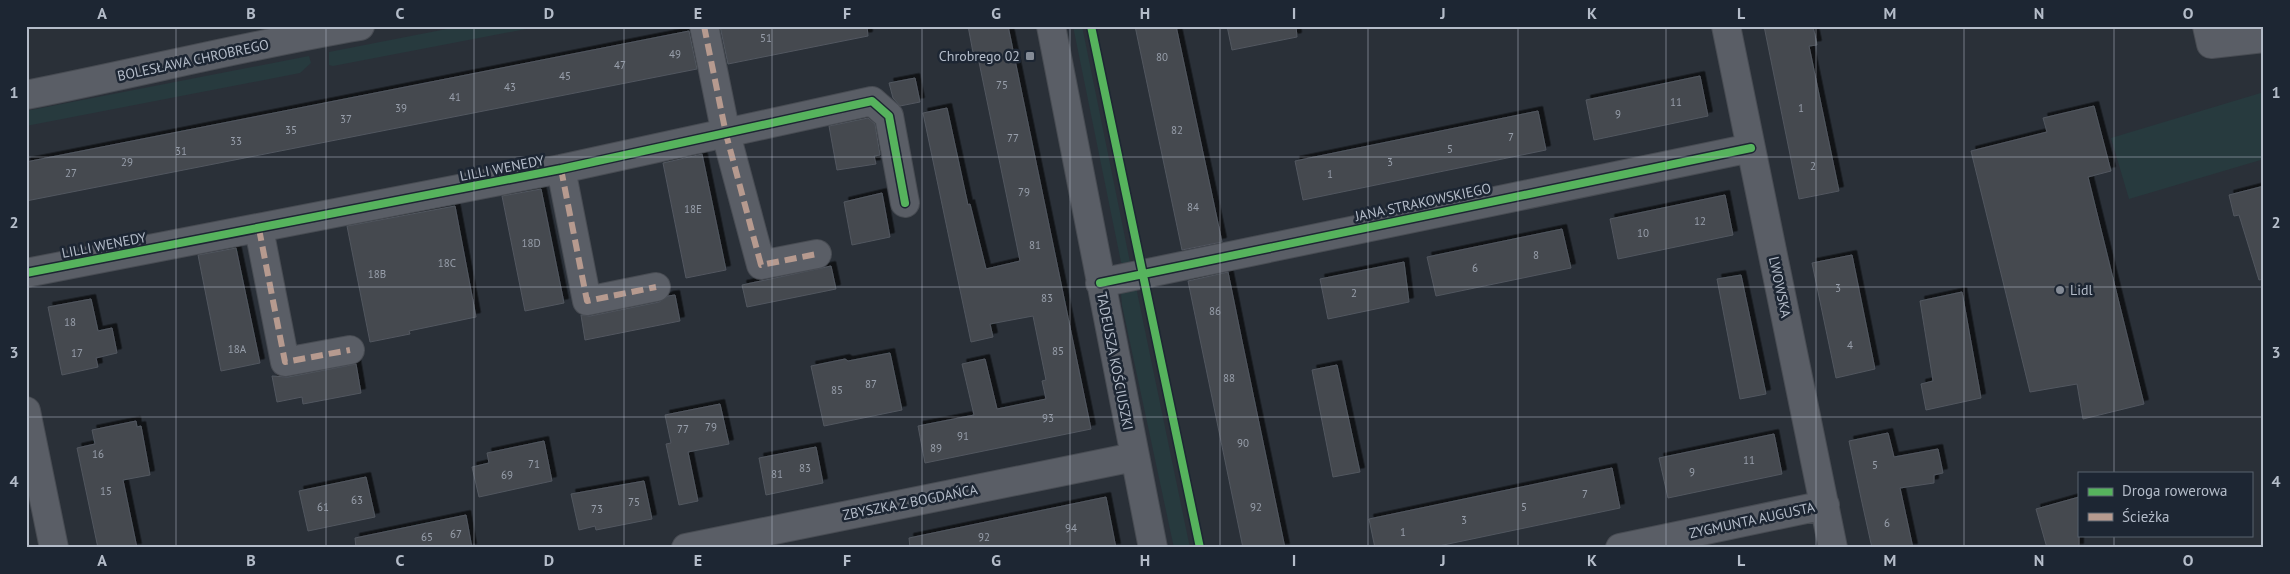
<svg xmlns="http://www.w3.org/2000/svg" width="2290" height="574" font-family="'PT Sans',sans-serif">
<style>
.green{fill:#273a3e}
.building{fill:#444950;stroke:#52575f;filter:url(#shadow)}
.lines{fill:none;stroke-linecap:round;stroke-linejoin:round}
.minor-casing{stroke:#484c53;stroke-width:30}
.minor{stroke:#5a5e66;stroke-width:28}
.quiet{stroke:#b69a8f;stroke-width:6;stroke-dasharray:12 6;stroke-linecap:butt}
.cycleway-casing{stroke:#1d2633;stroke-width:11}
.cycleway{stroke:#56b35d;stroke-width:8}
.grid{fill:none;stroke:#b4bcc9;stroke-width:1;stroke-opacity:0.55}
.poi-dot{fill:#848b96;stroke:#1d2633;stroke-width:2}
.labels{text-anchor:middle;stroke-width:5;stroke-linejoin:round;paint-order:stroke}
.number-label{font-size:11px;fill:#989fab}
.poi-label{font-size:14px;fill:#b4bcc9;stroke:#1d2633;text-anchor:end}
.street-label{font-size:14px;fill:#b4bcc9;stroke:#1d2633}
.neatline{fill:none;stroke:#b4bcc9;stroke-width:2}
.grid-label{font-size:16px;text-anchor:middle;font-weight:bold;fill:#b4bcc9}
</style>
<defs>
<filter id="shadow"><feDropShadow dx="4.5" dy="-4.5" stdDeviation="0" flood-color="#0009"/></filter>
</defs>
<rect width="100%" height="100%" fill="#2a3038"/>
<path class="green" d="M462,26H542L333,66L329,65V52Z
M1073,26H1082L1131,267L1125,266L1121,262Z
M309,56L311,63L300,73L26,126V111Z
M2264,92V159L2129,199L2111,138Z
M1136,287L1190,548H1174L1122,305L1121,293L1129,288Z"/>
<path class="building" d="M720,26H867L868,36L728,64Z
M968,26H1008L1091,429L925,463L918,426L974,415L962,364L985,359L997,409L1046,399L1042,381L1046,380L1033,316L990,324L993,337L971,342L948,233L923,113L947,108L968,205L970,204L986,269L1020,261L979,62L975,63Z
M1135,26H1176L1222,242L1182,250Z
M1227,26H1296L1297,37L1232,50Z
M1764,26H1813L1817,45L1809,46L1839,191L1799,199Z
M689,31L697,69L26,201V162Z
M1700,76L1708,116L1594,140L1586,100Z
M915,78L920,102L900,106L893,98L889,83Z
M2094,106L2111,171L2088,177L2144,404L2083,419L2077,384L2030,392L1971,151L2047,132L2043,118Z
M1538,111L1546,150L1303,200L1295,161Z
M868,118L875,124L880,155L874,156L876,164L837,170L829,126Z
M702,154L726,270L686,278L663,163Z
M2264,186V279L2259,280L2239,215L2234,216L2229,195Z
M541,189L564,303L525,311L502,196Z
M882,193L890,237L852,245L844,202Z
M1725,195L1733,235L1618,259L1610,219Z
M455,206L476,317L409,331L410,334L370,342L347,226Z
M1562,229L1571,268L1436,296L1427,257Z
M236,248L260,363L221,371L198,255Z
M1852,255L1875,369L1836,378L1812,263Z
M1404,262L1409,302L1328,319L1320,279Z
M831,266L836,289L747,307L742,285Z
M1228,272L1242,341L1285,548H1243L1188,281Z
M1741,275L1766,394L1740,399L1717,279Z
M1962,292L1981,398L1926,410L1921,384L1933,381L1920,301Z
M675,295L680,321L585,340L581,315L590,316L659,302L668,296Z
M91,299L98,331L112,328L117,353L96,358L98,367L62,375L48,307Z
M890,353L902,410L824,426L811,366L845,359L848,361Z
M356,364L361,393L303,404L302,397L277,402L272,376L288,377Z
M1337,365L1360,472L1333,477L1312,370Z
M720,404L729,444L688,452L698,501L679,505L666,444L671,443L665,415Z
M136,421L137,427L141,426L150,475L123,480L137,548H98L77,448L95,444L92,430Z
M1888,433L1894,457L1938,449L1943,473L1934,475V483L1900,488L1913,548H1872L1861,498L1849,441Z
M1774,434L1782,474L1668,498L1659,458Z
M544,441L552,481L479,497L472,467L489,463L487,453Z
M816,447L823,483L766,495L759,458Z
M1612,468L1620,508L1429,548H1375L1369,519Z
M366,477L375,517L308,531L299,491Z
M644,481L652,519L596,530L595,526L579,530L571,494Z
M1106,497L1116,548H910L909,538Z
M2079,497V548H2047L2036,509Z
M466,515L472,548H356L355,538Z"/>
<g class="lines">
<g class="minor-casing">
<path id="minor" d="M704,26L726,134L761,265L817,254
M1051,26L1153,548
M1726,26L1833,548
M2207,26L2211,44L2264,38
M26,95C138,73 248,45 360,26
M561,169L587,301L656,287
M259,229L285,362L350,350
M26,273L561,169L872,101L889,116L905,203
M1100,283L1751,148
M26,411L54,548
M686,548L1134,457
M1620,548L1825,505"/>
</g>
<use href="#minor" class="minor"/>
<path class="quiet" d="M704,26L726,134L761,265L817,254
M561,169L587,301L656,287
M259,229L285,362L350,350"/>
<g class="cycleway-casing">
<path id="cycleway" d="M1091,26L1200,548
M26,273L561,169L872,101L889,116L905,203
M1100,283L1751,148"/>
</g>
<use href="#cycleway" class="cycleway"/>
</g>
<path class="grid" d="M176,26V548M326,26V548M474,26V548M624,26V548M772,26V548M922,26V548M1070,26V548M1220,26V548M1368,26V548M1518,26V548M1666,26V548M1816,26V548M1964,26V548M2114,26V473M26,157H2264M26,287H2264M26,417H2264M2114,535V548"/>
<g class="poi-dot">
<rect x="1025" y="51" width="10" height="10" rx="2.5"/>
<circle cx="2060" cy="290" r="5"/>
</g>
<g class="labels">
<g class="number-label">
<text x="766" y="42">51</text>
<text x="675" y="58">49</text>
<text x="1162" y="61">80</text>
<text x="620" y="69">47</text>
<text x="565" y="80">45</text>
<text x="1002" y="89">75</text>
<text x="510" y="91">43</text>
<text x="455" y="101">41</text>
<text x="1676" y="106">11</text>
<text x="401" y="112">39</text>
<text x="1801" y="112">1</text>
<text x="1618" y="118">9</text>
<text x="346" y="123">37</text>
<text x="291" y="134">35</text>
<text x="1177" y="134">82</text>
<text x="1511" y="141">7</text>
<text x="1013" y="142">77</text>
<text x="236" y="145">33</text>
<text x="1450" y="153">5</text>
<text x="181" y="155">31</text>
<text x="127" y="166">29</text>
<text x="1390" y="166">3</text>
<text x="1813" y="170">2</text>
<text x="71" y="177">27</text>
<text x="1330" y="178">1</text>
<text x="1024" y="196">79</text>
<text x="1193" y="211">84</text>
<text x="693" y="213">18E</text>
<text x="1700" y="225">12</text>
<text x="1643" y="237">10</text>
<text x="531" y="247">18D</text>
<text x="1035" y="249">81</text>
<text x="1536" y="259">8</text>
<text x="447" y="267">18C</text>
<text x="1475" y="272">6</text>
<text x="377" y="278">18B</text>
<text x="1838" y="292">3</text>
<text x="1354" y="297">2</text>
<text x="1047" y="302">83</text>
<text x="1215" y="315">86</text>
<text x="70" y="326">18</text>
<text x="1850" y="349">4</text>
<text x="237" y="353">18A</text>
<text x="1058" y="355">85</text>
<text x="77" y="357">17</text>
<text x="1229" y="382">88</text>
<text x="871" y="388">87</text>
<text x="837" y="394">85</text>
<text x="1048" y="422">93</text>
<text x="711" y="431">79</text>
<text x="683" y="433">77</text>
<text x="963" y="440">91</text>
<text x="1243" y="447">90</text>
<text x="936" y="452">89</text>
<text x="98" y="458">16</text>
<text x="1749" y="464">11</text>
<text x="534" y="468">71</text>
<text x="1875" y="469">5</text>
<text x="805" y="472">83</text>
<text x="1692" y="476">9</text>
<text x="777" y="478">81</text>
<text x="507" y="479">69</text>
<text x="106" y="495">15</text>
<text x="1585" y="498">7</text>
<text x="357" y="504">63</text>
<text x="634" y="506">75</text>
<text x="323" y="511">61</text>
<text x="1256" y="511">92</text>
<text x="1524" y="511">5</text>
<text x="597" y="513">73</text>
<text x="1464" y="524">3</text>
<text x="1887" y="527">6</text>
<text x="1071" y="532">94</text>
<text x="1403" y="536">1</text>
<text x="456" y="538">67</text>
<text x="427" y="541">65</text>
<text x="984" y="541">92</text>
</g>
<g class="poi-label">
<text x="1020" y="61">Chrobrego 02</text>
<text x="2070" y="295" text-anchor="start">Lidl</text>
</g>
<g class="street-label">
<text transform="translate(193 60) rotate(-12)" y="5">BOLESŁAWA CHROBREGO</text>
<text transform="translate(502 168) rotate(-11)" y="5">LILLI WENEDY</text>
<text transform="translate(1423 202) rotate(-12)" y="5">JANA STRAKOWSKIEGO</text>
<text transform="translate(104 245) rotate(-11)" y="5">LILLI WENEDY</text>
<text transform="translate(1780 287) rotate(78)" y="5">LWOWSKA</text>
<text transform="translate(1115 361) rotate(79)" y="5">TADEUSZA KOŚCIUSZKI</text>
<text transform="translate(910 502) rotate(-11)" y="5">ZBYSZKA Z BOGDAŃCA</text>
<text transform="translate(1752 520) rotate(-12)" y="5">ZYGMUNTA AUGUSTA</text>
</g>
</g>
<rect width="2290" height="574" fill="none" stroke="#1d2633" stroke-width="55"/>
<rect x="2078" y="472" width="175" height="65" fill="#1d2633" stroke="#59626f"/>
<rect x="2088" y="488" width="25" height="8" fill="#56b35d" stroke="#59626f"/>
<text x="2122" y="496" font-size="15" fill="#b4bcc9">Droga rowerowa</text>
<rect x="2088" y="513" width="25" height="8" fill="#b69a8f" stroke="#59626f"/>
<text x="2122" y="522" font-size="15" fill="#b4bcc9">Ścieżka</text>
<rect x="28" y="28" width="2234" height="518" class="neatline"/>
<g class="grid-label">
<text x="102" y="19">A</text>
<text x="251" y="19">B</text>
<text x="400" y="19">C</text>
<text x="549" y="19">D</text>
<text x="698" y="19">E</text>
<text x="847" y="19">F</text>
<text x="996" y="19">G</text>
<text x="1145" y="19">H</text>
<text x="1294" y="19">I</text>
<text x="1443" y="19">J</text>
<text x="1592" y="19">K</text>
<text x="1741" y="19">L</text>
<text x="1890" y="19">M</text>
<text x="2039" y="19">N</text>
<text x="2188" y="19">O</text>
<text x="14" y="98">1</text>
<text x="2276" y="98">1</text>
<text x="14" y="228">2</text>
<text x="2276" y="228">2</text>
<text x="14" y="358">3</text>
<text x="2276" y="358">3</text>
<text x="14" y="487">4</text>
<text x="2276" y="487">4</text>
<text x="102" y="566">A</text>
<text x="251" y="566">B</text>
<text x="400" y="566">C</text>
<text x="549" y="566">D</text>
<text x="698" y="566">E</text>
<text x="847" y="566">F</text>
<text x="996" y="566">G</text>
<text x="1145" y="566">H</text>
<text x="1294" y="566">I</text>
<text x="1443" y="566">J</text>
<text x="1592" y="566">K</text>
<text x="1741" y="566">L</text>
<text x="1890" y="566">M</text>
<text x="2039" y="566">N</text>
<text x="2188" y="566">O</text>
</g>
</svg>
